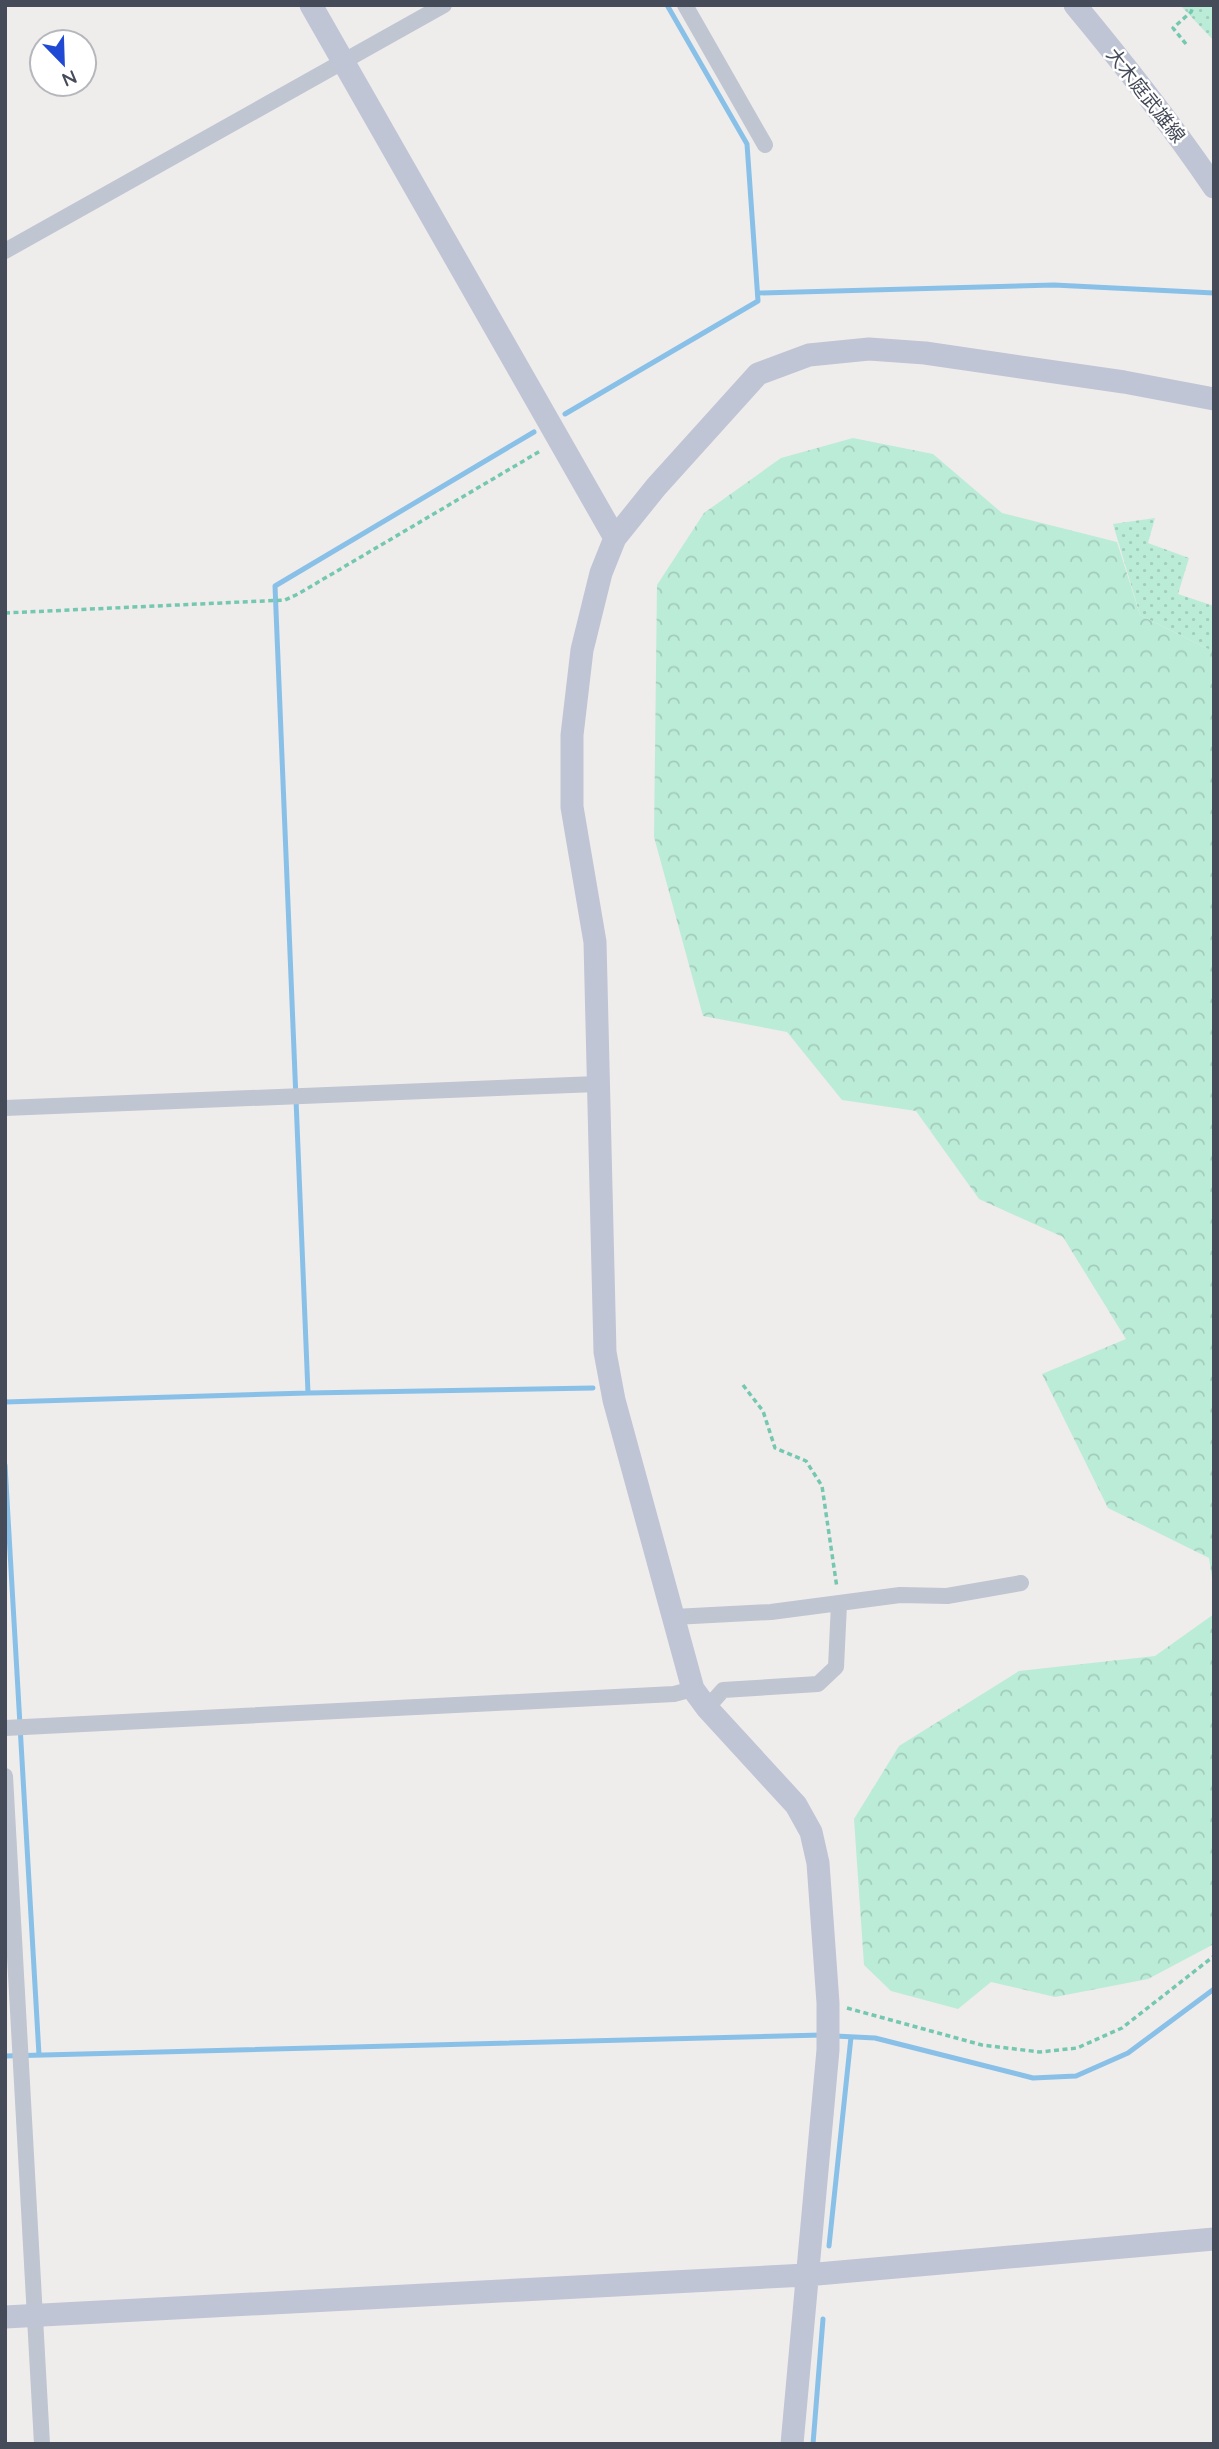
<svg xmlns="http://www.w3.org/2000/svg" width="1219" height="2449" font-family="Quicksand,'Noto Sans JP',sans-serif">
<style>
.grass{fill:url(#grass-dots)}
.forest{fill:url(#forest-crowns)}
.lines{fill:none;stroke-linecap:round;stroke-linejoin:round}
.stream{stroke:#89c0e7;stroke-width:5}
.path{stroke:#75c8b0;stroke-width:3.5;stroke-dasharray:5 3.5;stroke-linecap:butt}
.street{stroke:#bfc5d1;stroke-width:16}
.secondary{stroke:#bfc5d5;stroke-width:23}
.labels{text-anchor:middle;stroke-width:5;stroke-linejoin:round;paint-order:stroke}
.street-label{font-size:19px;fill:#454b58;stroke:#fff}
</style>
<defs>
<pattern id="grass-dots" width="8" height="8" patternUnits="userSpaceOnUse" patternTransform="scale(1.75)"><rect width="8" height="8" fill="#bbecd8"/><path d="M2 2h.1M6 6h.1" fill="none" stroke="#a2ccbc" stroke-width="1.8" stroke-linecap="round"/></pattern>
<pattern id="forest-crowns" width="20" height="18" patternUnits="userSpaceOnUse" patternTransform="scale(1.75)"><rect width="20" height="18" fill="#bbecd8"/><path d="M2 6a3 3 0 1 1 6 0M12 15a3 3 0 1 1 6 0" fill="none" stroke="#a2ccbc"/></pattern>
</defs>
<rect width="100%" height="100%" fill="#efecec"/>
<path class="grass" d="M1180,5H1214V41Z
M1155,518L1148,543L1189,558L1178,594L1214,606V649H1208L1140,615L1113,524Z"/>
<path class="forest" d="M853,438L933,454L1002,513L1117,542L1140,615L1208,649H1214V1591L1209,1558L1108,1508L1042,1374L1126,1339L1063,1237L979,1199L916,1111L842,1100L787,1032L703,1016L654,837L657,585L704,513L781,458Z
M1214,1614V1944L1148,1979L1055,1997L991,1982L958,2009L891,1991L864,1965L854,1819L899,1746L1019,1671L1155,1656Z"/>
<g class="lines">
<path class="stream" d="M758,293L1054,285L1214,293
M565,414L758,301L747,144L667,5
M308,1393L593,1388
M5,1402L308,1393L275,586L534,432
M5,1465L39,2055
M835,2036L875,2038L1033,2078L1076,2076L1128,2053L1214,1989
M5,2056L822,2035
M829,2246L851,2037
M813,2444L823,2319"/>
<path class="path" d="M1186,44L1173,28L1191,12L1194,5
M5,613L285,600L298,594L542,450
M743,1385L763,1411L775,1448L806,1461L822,1486L837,1588
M847,2008L982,2045L1040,2052L1077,2048L1122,2028L1214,1956"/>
<path class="street" d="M685,5L765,145
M5,251L444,5
M5,1108L597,1084
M674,1617L771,1612L900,1595L947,1596L1021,1583
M707,1708L723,1690L818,1684L836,1667L839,1604
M5,1728L674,1694L693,1689
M5,1776L42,2444"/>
<path class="secondary" d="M311,5L615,538
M1075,5C1124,64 1171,124 1214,187
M5,2317L806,2275L1214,2239
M792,2444L828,2050V2003L818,1863L811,1832L796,1805L707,1708L693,1689L614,1400L605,1352L595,942L572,807V735L582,650L601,573L615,538L656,487L758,374L809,355L869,349L925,353L1124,382L1214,399"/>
</g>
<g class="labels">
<g class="street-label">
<text transform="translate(1146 95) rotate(52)" y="7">大木庭武雄線</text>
</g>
</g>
<rect width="1219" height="2449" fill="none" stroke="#454b58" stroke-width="14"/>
<g transform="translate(63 63) rotate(157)"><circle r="33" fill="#ffffff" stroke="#b5b7bc" stroke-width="2"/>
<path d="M0-5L12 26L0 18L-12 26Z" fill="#204ad4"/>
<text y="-10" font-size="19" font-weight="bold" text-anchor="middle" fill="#454b58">N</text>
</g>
</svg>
